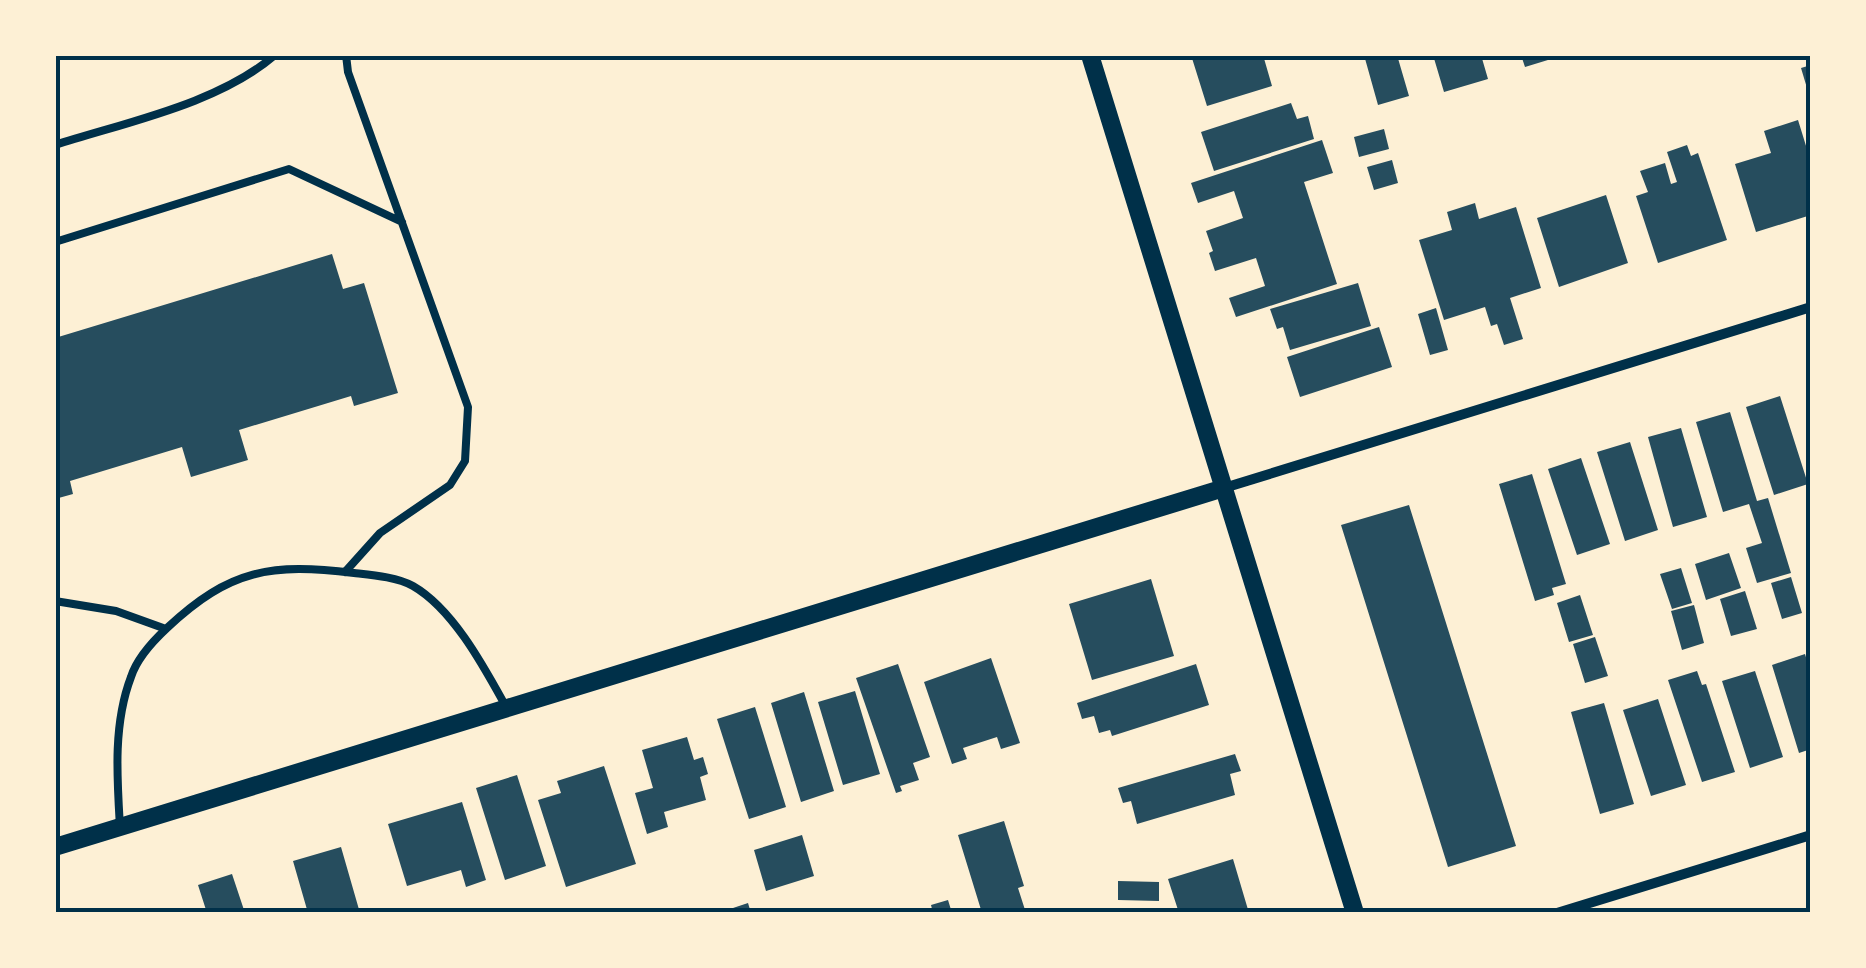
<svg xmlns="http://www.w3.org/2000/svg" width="1866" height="968" font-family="'Fira Sans',sans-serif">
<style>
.building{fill:#264d5e}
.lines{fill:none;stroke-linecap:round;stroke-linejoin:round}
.service{stroke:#003049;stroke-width:8}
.minor{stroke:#003049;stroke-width:10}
.tertiary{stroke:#003049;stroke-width:18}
.neatline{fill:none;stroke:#003049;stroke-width:4}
</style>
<rect width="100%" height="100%" fill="#fdf0d5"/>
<path class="building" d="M1191,55H1263L1272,86L1207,106Z
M1364,55H1397L1409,96L1378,105Z
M1433,55H1481L1488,79L1444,92Z
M1521,55H1561V56L1525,67Z
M1811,65V98H1810L1801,68Z
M1291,103L1297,119L1308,116L1314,139L1214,171L1201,132Z
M1798,120L1811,162V215L1756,232L1735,164L1771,153L1764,131Z
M1384,129L1389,149L1359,157L1354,137Z
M1322,140L1333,173L1304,182L1337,284L1236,317L1229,298L1265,286L1256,258L1215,271L1209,253L1213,251L1206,231L1243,218L1234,191L1198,203L1191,183Z
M1687,145L1691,156L1698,153L1727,240L1658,263L1636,196L1648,192L1640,171L1665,163L1671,184L1677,182L1667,152Z
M1392,160L1398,183L1374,190L1367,167Z
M1606,195L1628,263L1559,287L1537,218Z
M1475,203L1479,219L1516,207L1541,288L1510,298L1523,339L1504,345L1497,324L1491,326L1485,307L1444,320L1419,240L1452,230L1447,212Z
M332,254L343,289L364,283L398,393L354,406L351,396L239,430L248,460L191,477L182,447L70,481L73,494L55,499V338Z
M1358,283L1371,326L1290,350L1283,327L1277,329L1270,309Z
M1436,308L1448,350L1430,355L1418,314Z
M1379,327L1392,367L1300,397L1287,357Z
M1780,396L1808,484L1774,495L1746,407Z
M1730,412L1757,501L1768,498L1791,573L1757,583L1746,548L1762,543L1749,504L1723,512L1696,422Z
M1681,428L1707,517L1673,527L1648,437Z
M1630,442L1658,530L1625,541L1597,452Z
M1581,458L1610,544L1577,555L1548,469Z
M1532,474L1566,584L1552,588L1554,595L1535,601L1499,484Z
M1409,505L1516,846L1448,867L1341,525Z
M1729,553L1741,588L1706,600L1695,564Z
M1681,568L1692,603L1672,609L1660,574Z
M1791,577L1802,613L1782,619L1771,583Z
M1151,579L1174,656L1092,680L1069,604Z
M1745,591L1757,629L1731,636L1720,599Z
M1580,595L1593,635L1569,642L1557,603Z
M1694,605L1704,643L1682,650L1671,611Z
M1595,637L1608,676L1585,683L1573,644Z
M1805,654L1811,674V749L1799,753L1772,665Z
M991,658L1020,743L1001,749L997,737L963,748L967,759L952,764L924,682Z
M898,664L930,757L913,763L919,780L900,786L902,791L896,793L856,678Z
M1196,664L1209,705L1112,736L1110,730L1099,733L1094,716L1082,719L1077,703Z
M1697,671L1702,685L1706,684L1735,772L1702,782L1668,680Z
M1755,671L1783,757L1750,768L1722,681Z
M855,691L880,774L843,785L818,702Z
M804,692L834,791L801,802L771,703Z
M1658,699L1686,785L1651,796L1623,710Z
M1604,703L1634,804L1600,814L1571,712Z
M755,707L786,807L749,819L717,719Z
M687,737L694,760L703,757L708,774L700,777L706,800L664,812L668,827L647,834L635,793L653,788L642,750Z
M1235,754L1241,771L1230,774L1235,795L1137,824L1131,801L1123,803L1118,788Z
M604,766L636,864L566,887L538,800L561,793L557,781Z
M517,775L546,866L505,880L476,788Z
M462,802L486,880L466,887L461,870L407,886L388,824Z
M1004,821L1024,886L1018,888L1026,913H982L958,835Z
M802,835L814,876L766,891L754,850Z
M341,847L360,913H308L293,861Z
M1233,859L1249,913H1179L1168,879Z
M232,874L245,913H207L198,885Z
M1118,881L1159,882V901L1118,900Z
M948,900L952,913H933L931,905Z
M748,903L751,913H721V912Z"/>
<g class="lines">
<path class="service" d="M55,145C126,122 218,104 275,55
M55,242L289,169L402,222
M345,572L380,533L450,485L465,461L468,407L348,72L346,55
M55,601L116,611L166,629
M120,827C117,778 113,724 131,677C137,658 153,641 167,628C230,569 271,563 354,573C372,575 397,577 413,586C453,609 484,667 505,705"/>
<path class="minor" d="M1224,488L1811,307
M1557,913L1811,835"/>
<path class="tertiary" d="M1090,55L1355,913
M55,847L1224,488"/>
</g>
<rect width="1866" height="968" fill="none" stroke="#fdf0d5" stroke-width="115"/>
<rect x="58" y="58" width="1750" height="852" class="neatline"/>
</svg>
